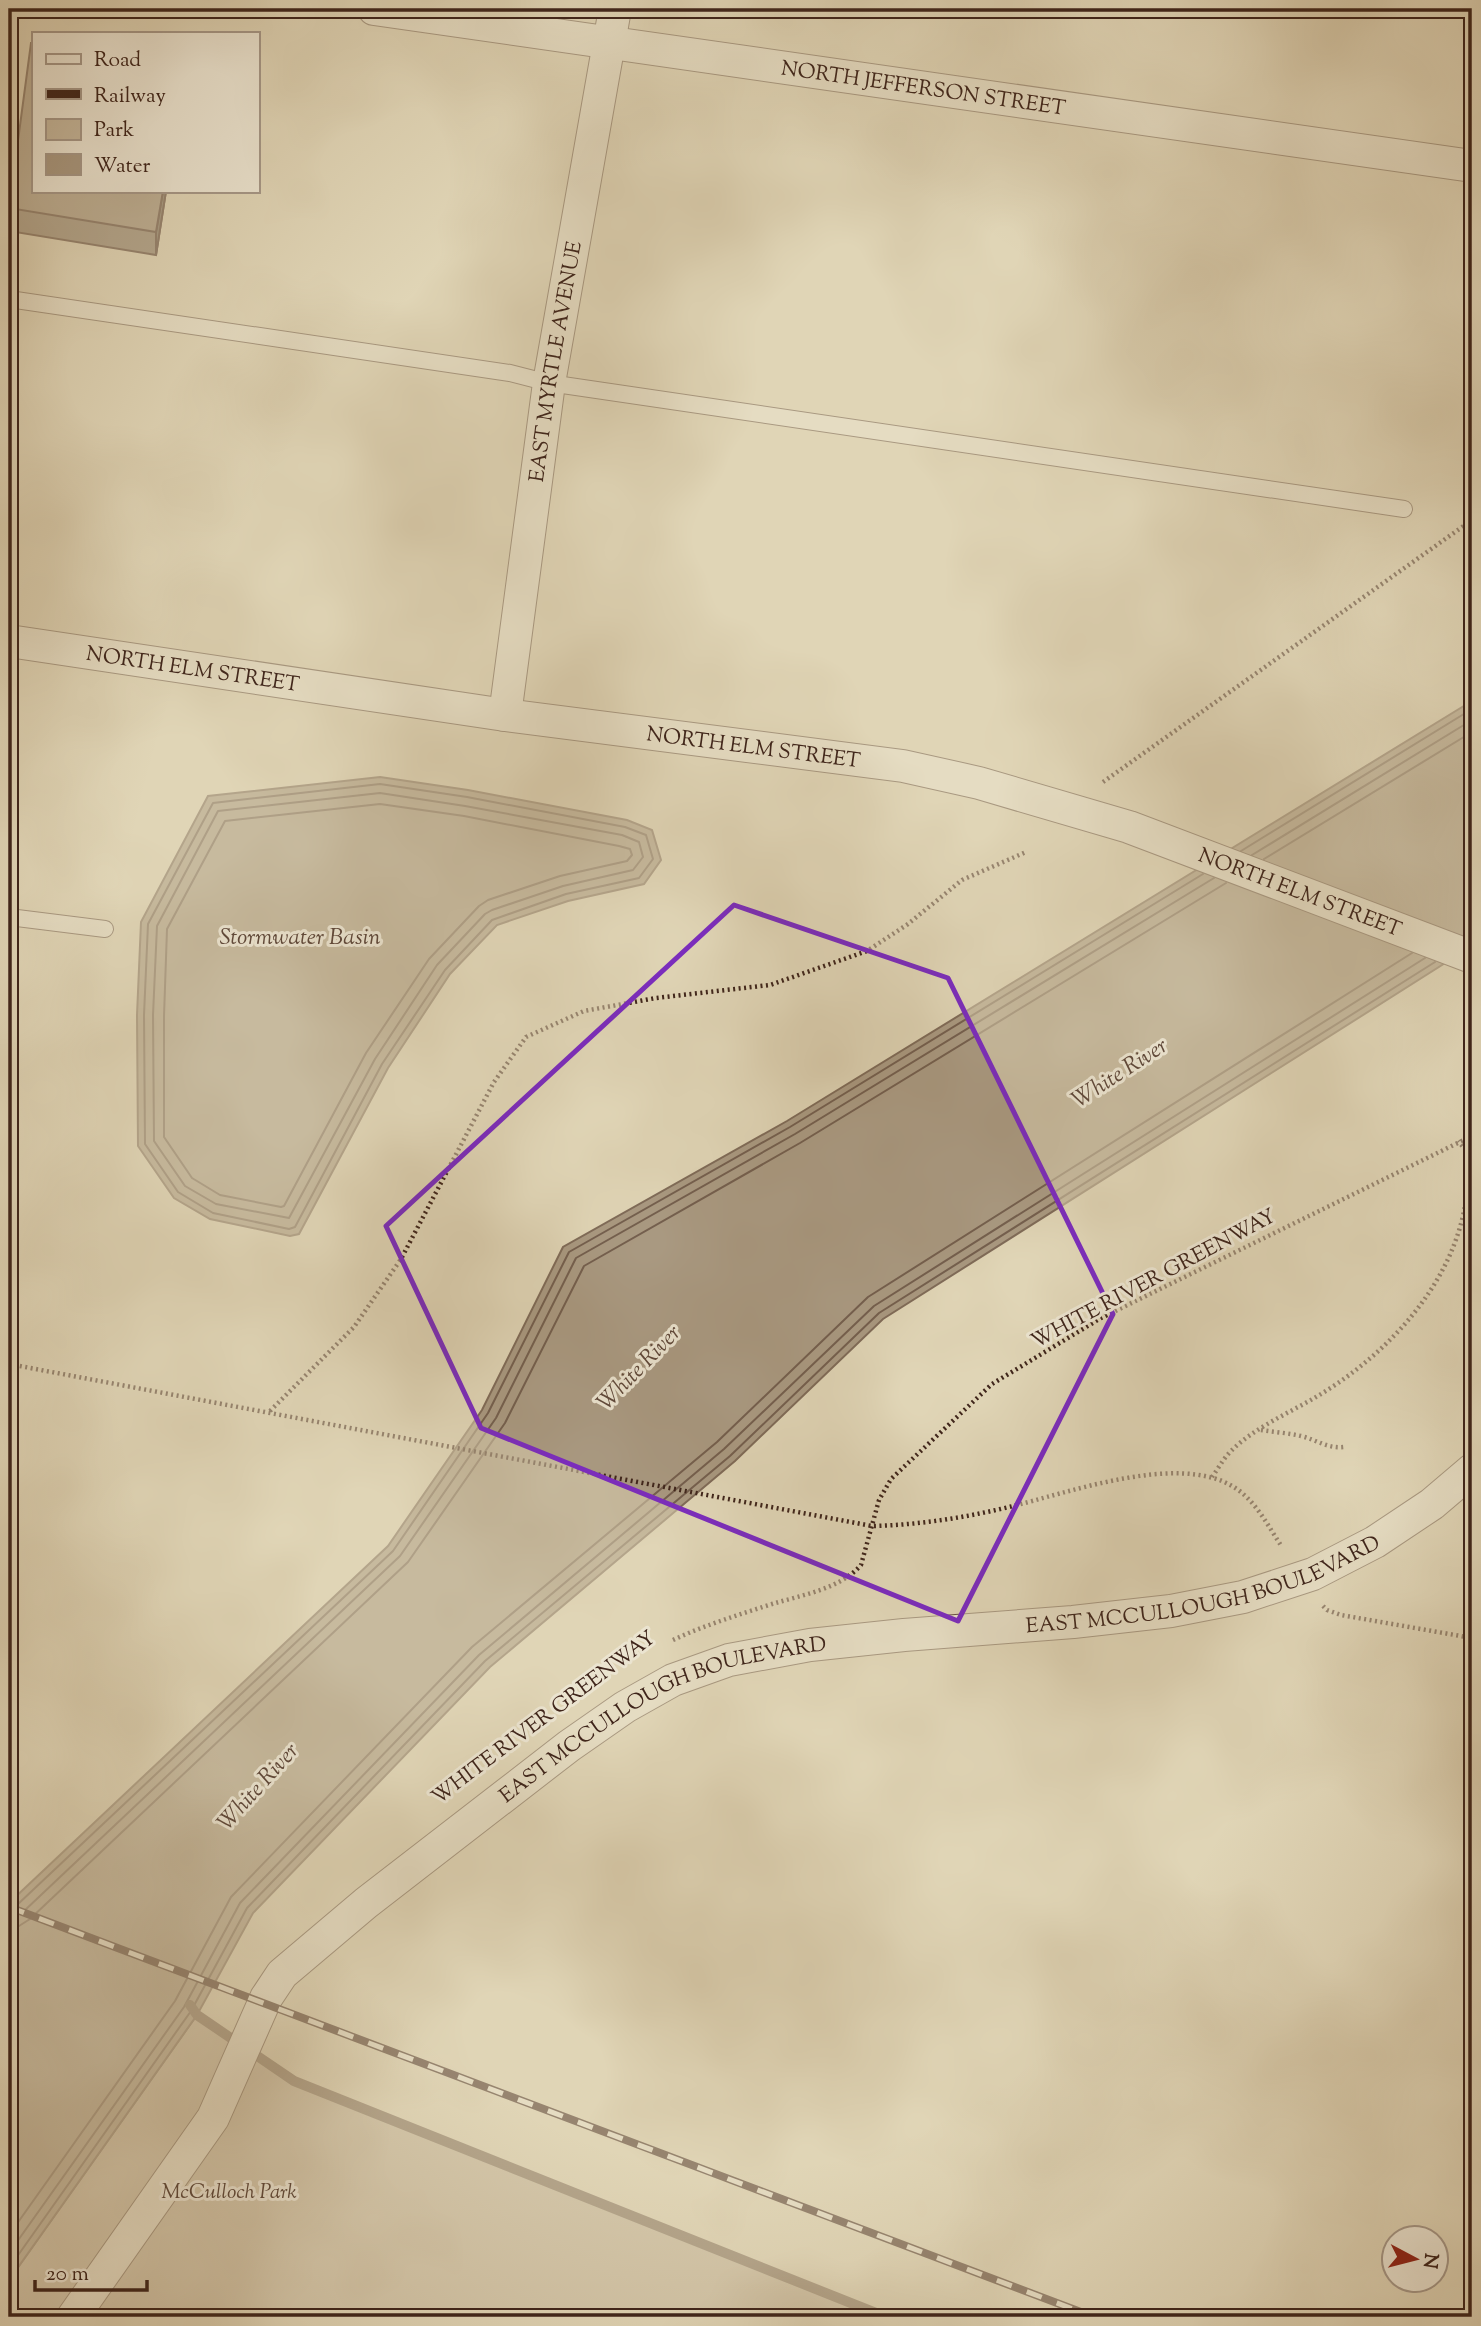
<svg xmlns="http://www.w3.org/2000/svg" width="1481" height="2326" font-family="'Sorts Mill Goudy',serif">
<style>
.green{fill:#c5b79c;stroke:#826e5c;stroke-width:2}
.water{fill:#a99981;stroke:#7f6b58;stroke-width:2}
.lines{fill:none;stroke-linecap:round;stroke-linejoin:round}
.shore{stroke:#745f4e;stroke-width:2}
.stream{stroke:#7f6b58;stroke-width:10}
.service-casing{stroke:#675142;stroke-width:18}
.minor-casing{stroke:#675142;stroke-width:34}
.path{stroke:#3f251b;stroke-width:4.5;stroke-dasharray:2 3.5;stroke-linecap:butt}
.service{stroke:#ebe4d0;stroke-width:16}
.minor{stroke:#ebe4d0;stroke-width:32}
.rail-casing{stroke:#3f251b;stroke-width:8}
.rail{stroke:#ebe4d0;stroke-width:5;stroke-dasharray:16;stroke-linecap:butt}
.wall{fill:#7e6f5d;stroke:#3f251b;stroke-width:2}
.shaded-wall{fill:#675a4c;stroke:#3f251b;stroke-width:2}
.building{fill:#93816c;stroke:#3f251b;stroke-width:2}
.marked{fill:none;stroke:#7b2cbf;stroke-width:5;stroke-linejoin:round}
.labels{text-anchor:middle;stroke-width:6;stroke-linejoin:round;paint-order:stroke}
.street-label{font-size:21px;fill:#3f251b;stroke:#ebe4d0}
.park-label{font-size:21px;font-style:italic;fill:#604a3b;stroke:#ebe4d0}
.water-label{font-size:23px;font-style:italic;fill:#5f483a;stroke:#ebe4d0}
</style>
<rect width="100%" height="100%" fill="#e0d5b6"/>
<filter id="stains"><feTurbulence type="fractalNoise" baseFrequency=".00286" numOctaves="4"/><feColorMatrix values="0 0 0 0 .2 0 0 0 0 .09 0 0 0 0 .02 0 0 0 .5 -.17"/></filter>
<radialGradient id="worn" r=".72"><stop offset=".6" stop-color="#630" stop-opacity="0"/><stop offset="1" stop-color="#630" stop-opacity=".3"/></radialGradient>
<path class="green" d="M197,2015L294,2081L888,2317H9V2280Z"/>
<path class="water" d="M1472,701V946L883,1319L735,1461L490,1667L253,1913L197,2015L9,2280V1903L388,1546L482,1410L563,1247L787,1121Z
M380,777L468,790L627,820L652,830L661,860L644,884L568,901L497,925L450,974L388,1068L299,1234L290,1236L210,1219L174,1198L138,1146L137,1015L141,922L208,796Z"/>
<g class="lines">
<path class="shore" d="M380,784L467,797L625,827L646,835L653,859L639,878L566,894L492,920L445,970L382,1064L295,1227L289,1229L213,1213L178,1192L145,1144L144,1015L148,924L213,803Z
M380,793L465,806L622,835L639,842L643,857L633,870L563,886L492,910L485,914L437,965L375,1059L289,1218L216,1204L185,1186L154,1141L153,1015L157,926L218,811Z
M380,804L464,816L619,846L630,849L632,855L627,861L560,876L488,900L479,906L429,959L366,1053L284,1206L281,1207L220,1195L192,1178L164,1137V1016L167,929L225,821Z
M1241,851L1472,709
M1252,855L1472,720
M1264,859L1472,732
M9,1908L17,1905L393,1551L488,1413L569,1252L790,1127L1203,874
M9,1916L23,1912L400,1556L496,1418L576,1258L795,1134L1214,878
M9,1927L19,1926L30,1919L408,1562L505,1423L584,1266L800,1143L1226,883
M9,2235L175,2001L231,1897L472,1647L717,1442L868,1297L1412,953
M9,2253L184,2007L240,1903L479,1655L724,1449L874,1306L1425,958
M9,2268L191,2011L247,1908L485,1661L730,1456L879,1313L1435,962"/>
<path class="stream" d="M190,2005L197,2015L294,2081L886,2317"/>
<g class="service-casing">
<path id="service" d="M9,299L510,373L549,383L1404,509
M9,917L105,929"/>
</g>
<g class="minor-casing">
<g id="minor">
<path id="s1" d="M374,9L1472,166"/>
<path id="s2" d="M9,641L505,715L903,766L979,783L1129,827L1472,957"/>
<path id="s3" d="M505,715L549,383L615,9"/>
<path id="s4" d="M73,2317L213,2118L266,1998L282,1974L366,1903L569,1746L625,1707L673,1680L729,1660L810,1645L904,1635L1073,1622L1171,1611L1243,1597L1313,1574L1375,1542L1432,1504L1472,1470"/>
</g>
</g>
<path class="path" d="M1103,782L1472,520
M9,1364L872,1526C918,1525 963,1518 1009,1507C1068,1493 1176,1453 1232,1486C1255,1499 1268,1526 1282,1547
M270,1411L354,1327L401,1259L494,1082L526,1037L584,1011L656,998L770,985L867,951L908,924L962,880L1026,852
M1261,1430C1274,1432 1288,1433 1301,1436C1317,1440 1328,1449 1344,1447
M1212,1477C1218,1469 1223,1459 1231,1451C1254,1428 1287,1414 1316,1397C1384,1357 1448,1290 1464,1211C1467,1195 1474,1174 1470,1158C1468,1152 1462,1146 1458,1141
M1323,1606L1327,1610L1341,1615L1472,1638
M673,1640C705,1625 738,1615 772,1604C802,1595 840,1589 861,1565L879,1500L891,1479L992,1384L1101,1318L1472,1136"/>
<use href="#service" class="service"/>
<use href="#minor" class="minor"/>
<g class="rail-casing">
<path id="rail" d="M9,1907L1094,2317"/>
</g>
<use href="#rail" class="rail"/>
</g>
<path class="wall" d="M33,191H166L156,255L9,231V205Z"/>
<path class="shaded-wall" d="M163,191H166L156,255V232Z"/>
<path class="building" d="M31,43H33V191H163L156,232L9,208Z"/>
<path d="M0 0H1481V2326H0ZM734,905L948,978L1113,1314L958,1621L481,1428L386,1226Z" fill="#e0d5b6" fill-opacity=".55" fill-rule="evenodd"/>
<path class="marked" d="M734,905L948,978L1113,1314L958,1621L481,1428L386,1226Z"/>
<g class="labels">
<g class="street-label">
<text dy="7" stroke="none"><textPath href="#s1" startOffset="555">NORTH JEFFERSON STREET</textPath></text>
<text dy="7" stroke="none"><textPath href="#s3" startOffset="357">EAST MYRTLE AVENUE</textPath></text>
<text dy="7" stroke="none"><textPath href="#s2" startOffset="186">NORTH ELM STREET</textPath></text>
<text dy="7" stroke="none"><textPath href="#s2" startOffset="752">NORTH ELM STREET</textPath></text>
<text dy="7" stroke="none"><textPath href="#s2" startOffset="1320">NORTH ELM STREET</textPath></text>
<text transform="translate(1153 1278) rotate(-28)" y="7">WHITE RIVER GREENWAY</text>
<text dy="7" stroke="none"><textPath href="#s4" startOffset="1435">EAST MCCULLOUGH BOULEVARD</textPath></text>
<text transform="translate(543 1717) rotate(-37)" y="7">WHITE RIVER GREENWAY</text>
<text dy="7" stroke="none"><textPath href="#s4" startOffset="868">EAST MCCULLOUGH BOULEVARD</textPath></text>
</g>
<g class="park-label">
<text x="229" y="2198">McCulloch Park</text>
</g>
<g class="water-label">
<text x="300" y="944">Stormwater Basin</text>
<text transform="translate(1119 1072) rotate(-33)" y="8">White River</text>
<text transform="translate(638 1367) rotate(-46)" y="8">White River</text>
<text transform="translate(257 1786) rotate(-48)" y="8">White River</text>
</g>
</g>
<rect width="1481" height="2326" fill="none" stroke="#e0d5b6" stroke-width="35"/>
<rect x="10" y="10" width="1460" height="2305" fill="none" stroke="#3f251b" stroke-width="3.5"/>
<rect x="18" y="18" width="1446" height="2291" fill="none" stroke="#3f251b" stroke-width="2"/>
<rect x="32" y="32" width="228" height="161" fill="#ebe4d0" stroke="#a69888" stroke-width="2"/>
<rect x="46" y="54" width="35" height="10" fill="#ebe4d0" stroke="#a69888" stroke-width="2"/>
<text x="94" y="66" font-size="21" fill="#3f251b">Road</text>
<rect x="46" y="89" width="35" height="10" fill="#3f251b" stroke="#a69888" stroke-width="2"/>
<text x="94" y="102" font-size="21" fill="#3f251b">Railway</text>
<rect x="46" y="119" width="35" height="21" fill="#c5b79c" stroke="#a69888" stroke-width="2"/>
<text x="94" y="136" font-size="21" fill="#3f251b">Park</text>
<rect x="46" y="154" width="35" height="21" fill="#a99981" stroke="#a69888" stroke-width="2"/>
<text x="94" y="172" font-size="21" fill="#3f251b">Water</text>
<g transform="translate(1415 2259) rotate(97)"><circle r="33" fill="#ebe4d0" stroke="#a69888" stroke-width="2"/>
<path d="M0-5L12 26L0 18L-12 26Z" fill="#8f2418"/>
<text y="-10" font-size="19" font-weight="bold" text-anchor="middle" fill="#3f251b">N</text>
</g>
<path d="M35 2280v10h112v-10" fill="none" stroke="#3f251b" stroke-width="3.5"/>
<text x="46" y="2280" font-size="21" fill="#3f251b" stroke="#ebe4d0" stroke-width="5" paint-order="stroke">20 m</text>
<rect width="100%" height="100%" filter="url(#stains)"/>
<rect width="100%" height="100%" fill="url(#worn)"/>
</svg>
